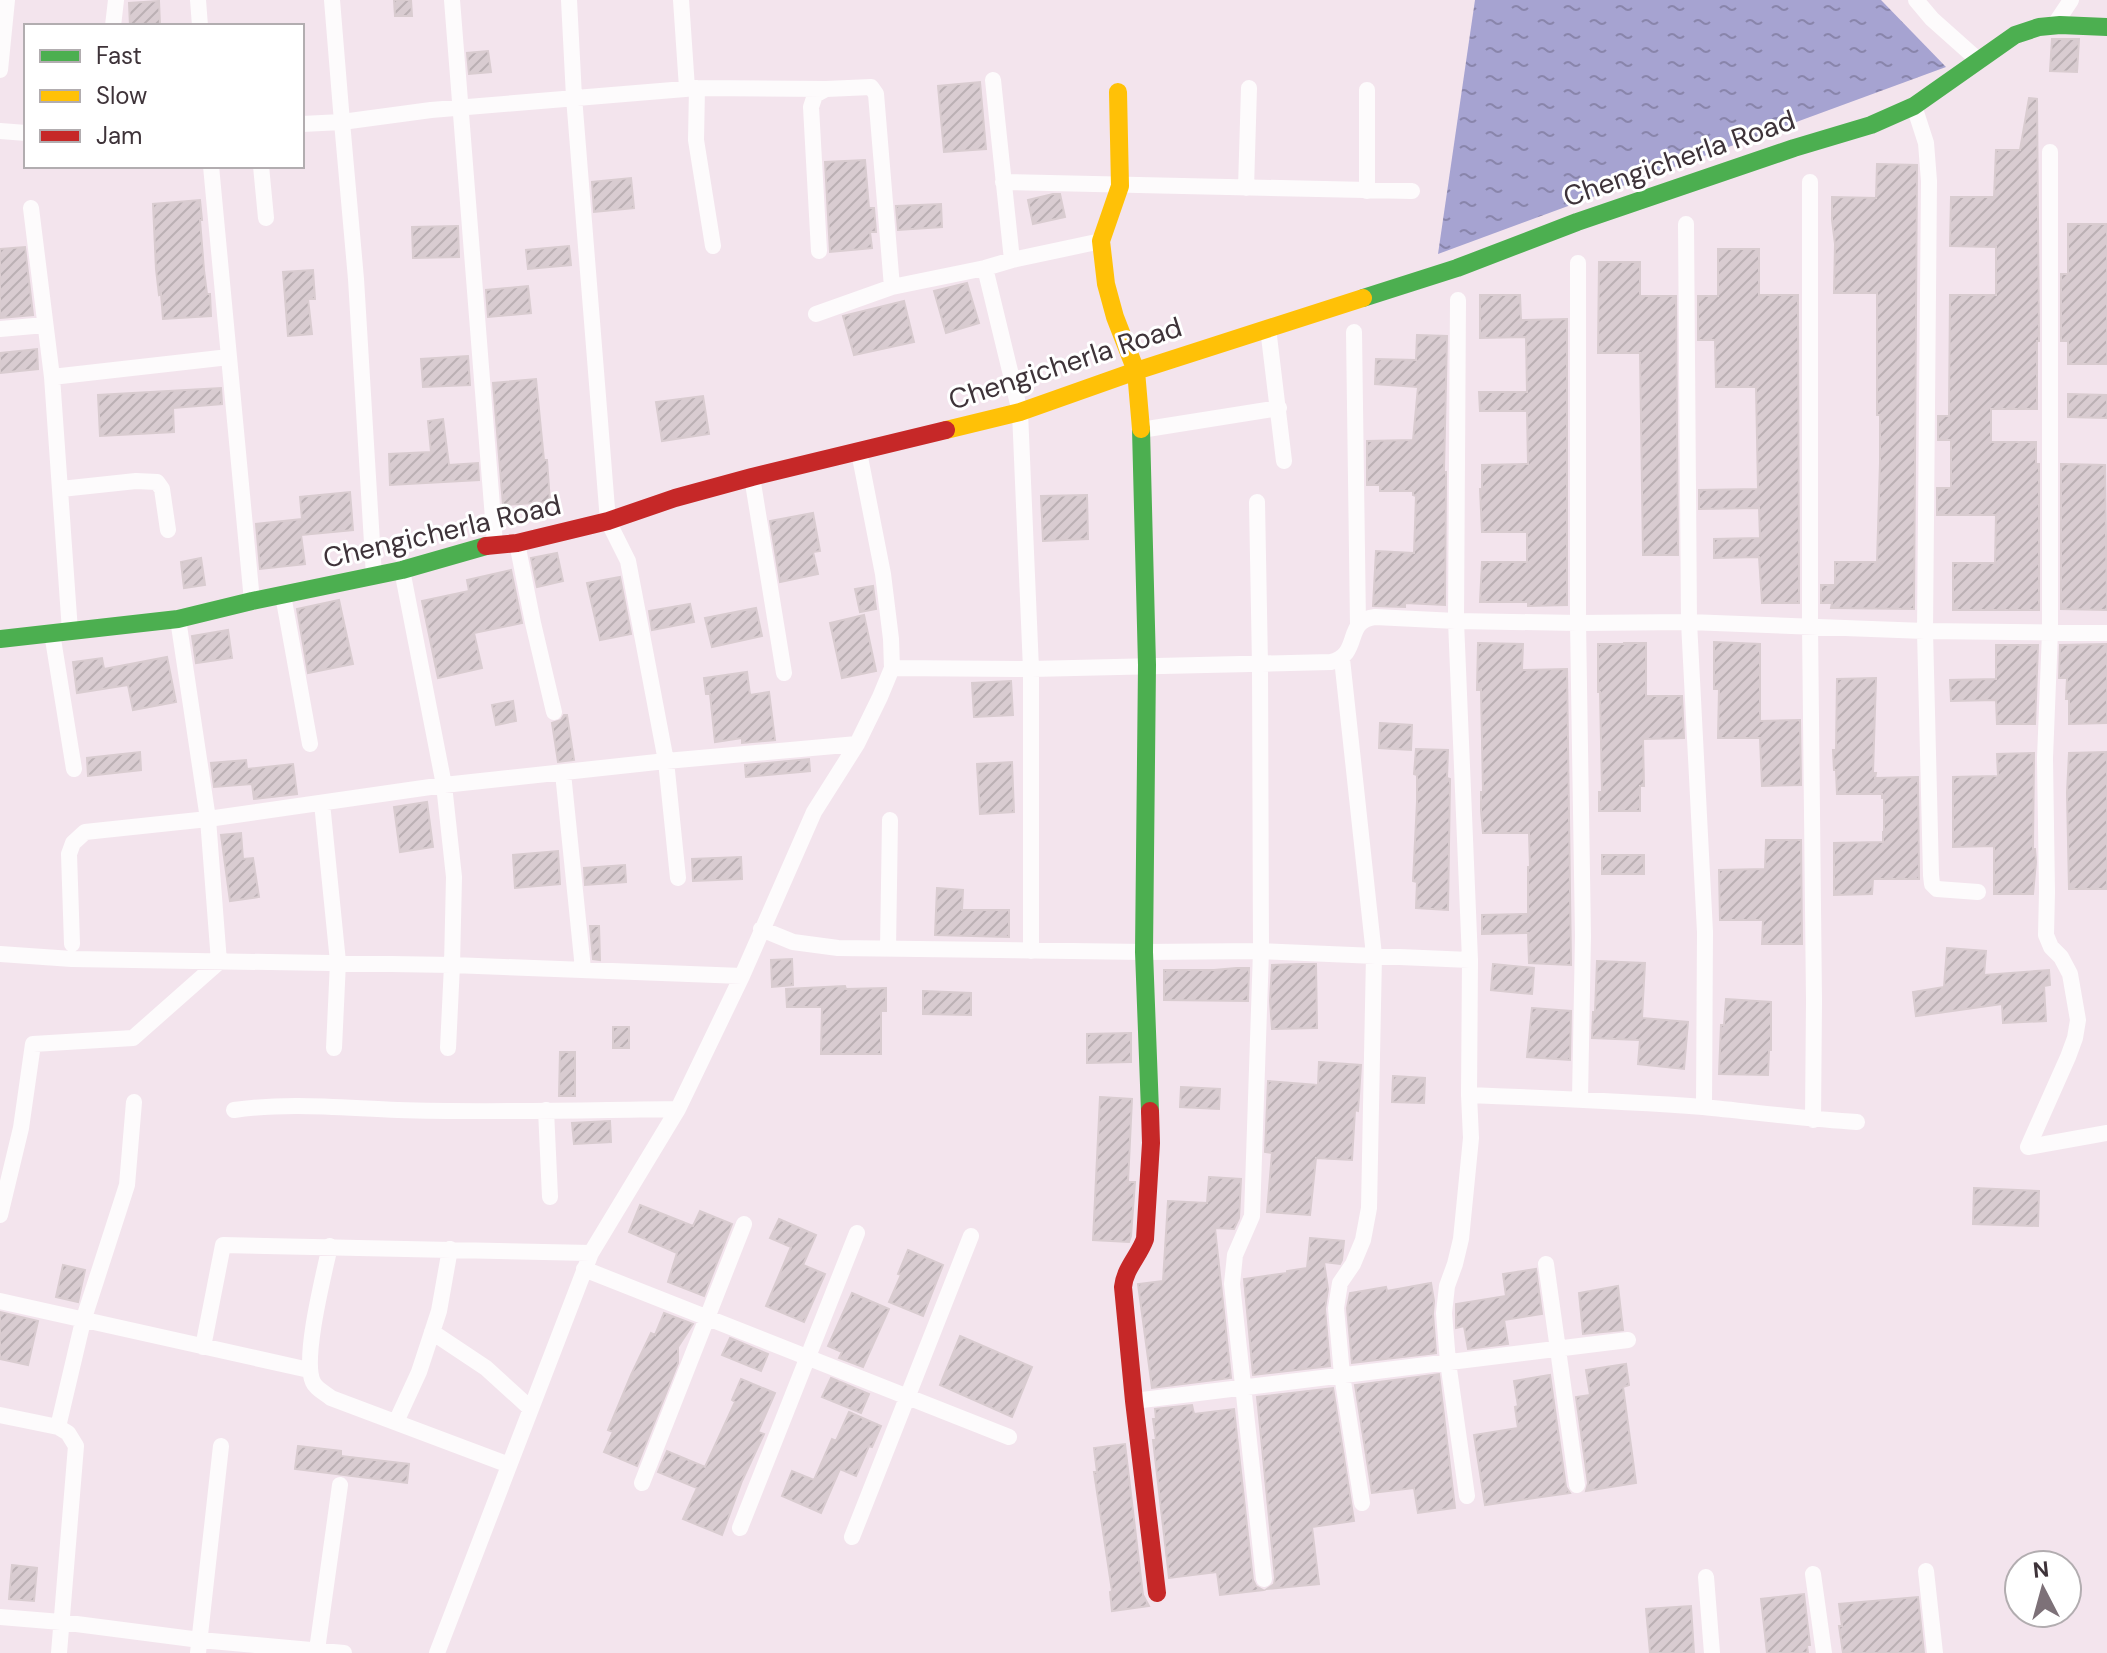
<svg xmlns="http://www.w3.org/2000/svg" width="2107" height="1653" font-family="'DM Sans',sans-serif">
<style>
.water{fill:url(#water-ripples)}
.building{fill:url(#building-hatch);stroke:#d9ccd0;stroke-width:2}
.lines{fill:none;stroke-linecap:round;stroke-linejoin:round}
.street{stroke:#fdfbfc;stroke-width:16}
.fast{stroke:#4caf50;stroke-width:18}
.slow{stroke:#ffc107;stroke-width:18}
.jam{stroke:#c62828;stroke-width:18}
.labels{text-anchor:middle;stroke-width:6;stroke-linejoin:round;paint-order:stroke}
.street-label{font-size:28px;fill:#3e3339;stroke:#fff}
</style>
<defs>
<pattern id="water-ripples" width="26" height="14" patternUnits="userSpaceOnUse" patternTransform="scale(2)"><rect width="26" height="14" fill="#a6a3d1"/><path d="M2 4q2-2 4 0t4 0M15 11q2-2 4 0t4 0" fill="none" stroke="#8985ab"/></pattern>
<pattern id="building-hatch" width="6" height="6" patternUnits="userSpaceOnUse" patternTransform="scale(2)"><rect width="6" height="6" fill="#d9ccd1"/><path d="M-1 1l2-2M0 6l6-6M5 7l2-2" fill="none" stroke="#bbb0b4"/></pattern>
</defs>
<rect width="100%" height="100%" fill="#f3e4ed"/>
<path class="water" d="M1475,0H1881L1946,67L1438,254Z"/>
<path class="building" d="M394,0H411L412,16H395Z
M159,1L160,25L130,26L129,3Z
M2052,39H2079L2077,72L2050,71Z
M488,51L491,72L469,74L467,53Z
M980,82L986,149L944,152L938,86Z
M2029,98L2037,99L2039,341H2037V409H1991V442H2036V464H2039V610H1953V563H1995L1996,515H1937V488H1951V440H1938V416H1949L1950,295H1996V247L1950,246L1951,197H1994L1996,150H2020Z
M865,160L869,208H874L876,232H870L872,248L830,252L825,162Z
M1877,164L1917,165L1914,609L1831,608L1832,603H1821V585H1835V562H1877L1880,463V415H1877V293H1834L1835,244L1832,220V197L1876,198Z
M631,178L634,208L594,212L592,182Z
M1053,194H1060L1065,217L1033,224L1028,200Z
M200,200L202,220H200L204,270L207,294H210L211,316L163,319L161,294L159,295L156,269L153,204Z
M941,204L942,227L898,230L896,206Z
M2068,224H2107V364H2068V341H2061V274H2068Z
M458,226L459,257L413,258L412,227Z
M569,246L571,265L528,269L526,250Z
M25,247L33,315L0,318V249Z
M1718,249H1759V295H1798L1799,603H1762L1759,557L1714,558V539L1760,538L1759,508L1699,509V490L1758,489L1756,387H1716L1715,340H1698V296H1718Z
M1599,262H1640V296H1676L1678,555H1643L1640,353H1598Z
M313,270L315,299H308L312,334L288,336L283,272Z
M967,283L979,323L946,333L934,291Z
M528,286L531,313L488,317L486,290Z
M1480,295H1520L1521,320L1567,319V605L1528,606V602H1480L1482,562H1527V532H1482L1480,489H1482V465L1528,464L1527,411H1480L1479,392H1527L1526,337L1480,338Z
M904,301L914,342L854,355L843,316Z
M1417,335L1447,336L1444,472H1446L1445,605L1405,603V607L1373,606L1376,551L1414,553L1416,496L1413,495V491H1380V485H1367V441L1413,440L1418,387L1375,384L1376,359L1416,360Z
M37,349L38,369L0,373V353Z
M468,356L470,385L423,387L421,359Z
M536,379L544,460H547L550,502L503,505L493,383Z
M221,388L222,404L173,408L174,432L100,436L98,395Z
M2068,394L2107,395V418L2068,417Z
M703,396L709,434L662,441L656,402Z
M443,419L449,465L478,463L479,480L390,485L389,454L431,452L428,421Z
M2061,464L2105,465L2107,610L2061,609Z
M350,492L353,530L301,535L305,564L260,569L256,524L302,519L300,497Z
M1087,495L1088,539L1043,541L1041,496Z
M813,513L820,551L813,552L818,574L780,582L770,521Z
M557,553L563,581L537,587L531,558Z
M201,558L205,585L184,588L181,562Z
M511,570L522,623L474,633L482,668L438,678L422,601L469,591L467,580Z
M620,577L631,634L600,640L587,583Z
M873,586L876,609L860,612L855,589Z
M339,600L353,664L308,673L297,609Z
M690,604L694,622L652,630L649,611Z
M756,608L762,636L712,647L705,618Z
M864,615L876,671L842,678L830,623Z
M228,630L232,658L196,663L192,636Z
M1714,642L1760,644V721L1800,720L1801,785L1762,786L1760,738H1718L1719,689H1714Z
M1478,643L1523,644L1522,670L1567,669L1571,965L1529,963L1528,933L1482,934V915L1528,914V867H1530L1529,833H1483L1481,811V792H1483L1481,690H1477Z
M1624,643H1646V696H1682L1684,738L1643,739L1644,786H1640V811H1599V792H1602L1600,692H1598V644H1624Z
M2107,644V723L2069,724V699H2066L2067,678H2059L2060,645Z
M1996,645H2038L2035,724H1997L1996,700L1951,701L1950,680L1996,679Z
M167,657L176,702L133,710L128,685L77,693L73,662L102,658L104,669Z
M747,672L750,695L769,692L775,740L742,743V738L715,742L710,694H706L704,678Z
M1876,678L1873,773H1876L1875,778L1918,777L1919,879H1873L1872,894L1834,895V843L1883,842V832H1884V798H1882V794H1837L1836,770H1834L1833,750H1836L1837,679Z
M1011,681L1013,715L974,717L972,683Z
M513,701L516,721L496,725L492,705Z
M564,715H567L574,760L558,762L552,723L561,720Z
M1380,723L1412,725L1411,750L1379,748Z
M1416,749L1448,750L1447,778L1450,779L1448,910L1416,908L1417,882L1413,881L1417,802V775L1414,774Z
M140,752L141,770L88,776L87,758Z
M2107,752V889H2069L2067,793L2069,753Z
M2034,753L2033,849H2035L2036,862L2033,894H1994V846L1953,847V777L1998,776L1997,754Z
M809,759L810,771L746,777L745,765Z
M246,760L247,769L293,764L297,794L254,799L252,784L214,787L211,763Z
M1012,762L1014,812L980,814L977,764Z
M427,802L433,847L400,852L394,807Z
M241,833L243,859L253,858L259,897L230,901L221,835Z
M1766,840H1801L1802,944H1762L1763,920H1720L1719,870L1765,869Z
M558,851L560,884L515,888L513,855Z
M1602,855H1644V874H1602Z
M741,857L742,879L693,881L692,859Z
M625,865L626,882L585,885L584,868Z
M937,888L963,890L962,910H1009V937L935,935Z
M590,926H599L600,960L593,959Z
M1947,948L1986,951L1984,975L2049,970L2050,985L2044,986L2046,1021L2003,1023L2002,1004L1916,1016L1913,992L1944,987Z
M792,959L793,985L772,987L771,960Z
M1597,961L1645,963L1642,1018L1688,1022L1684,1069L1638,1064L1640,1040L1592,1038L1593,1012H1595Z
M1300,964H1316L1317,1028L1272,1029L1270,1001L1272,965Z
M1493,964L1534,968L1532,994L1491,990Z
M1236,968H1249L1248,1001L1164,1000V970H1214Z
M845,986L846,989L886,988V1011H881V1054H821L822,1007H787L786,989Z
M923,991L971,993V1015L923,1014Z
M1726,999L1771,1002V1050H1769L1768,1075L1719,1074L1721,1025H1724Z
M1532,1008L1571,1011L1570,1060L1527,1057Z
M613,1027H629V1048H613Z
M1131,1033V1062L1087,1063V1034Z
M560,1052H575V1096H559Z
M1319,1062L1361,1065L1358,1111L1355,1110L1352,1160L1316,1158L1310,1215L1267,1212L1272,1153L1265,1152L1268,1081L1318,1085Z
M1393,1076L1425,1078L1424,1103L1392,1102Z
M1181,1087L1220,1089L1219,1109L1180,1107Z
M1100,1097L1132,1099L1128,1182H1135L1131,1236L1129,1242L1093,1240Z
M610,1121L611,1142L574,1144L572,1123Z
M1209,1177L1241,1179L1239,1218L1234,1229L1215,1228L1231,1378L1152,1388L1138,1284L1163,1281L1168,1201L1207,1203Z
M1974,1188L2039,1191L2038,1226L1973,1224Z
M640,1205L693,1226L700,1211L732,1224L704,1296L668,1282L677,1253L629,1232Z
M779,1219L816,1235L803,1265L825,1274L804,1322L766,1306L791,1247L770,1238Z
M1310,1238L1344,1241L1342,1260L1340,1264L1324,1262L1328,1289L1325,1309L1330,1366L1253,1375L1244,1279L1287,1273V1271L1307,1268Z
M908,1250L943,1265L923,1316L889,1302L901,1275L898,1274Z
M63,1265L85,1270L78,1302L56,1297Z
M1536,1269L1542,1314L1504,1320L1508,1344L1468,1349L1464,1326L1456,1328V1304L1506,1296L1503,1274Z
M1431,1283L1434,1301L1433,1314L1436,1353L1352,1363L1347,1308L1350,1293L1386,1287L1387,1291Z
M1618,1286L1623,1330L1583,1334L1579,1293Z
M852,1293L889,1309L863,1367L839,1358L842,1352L828,1346Z
M0,1312L38,1321L28,1365L0,1359Z
M664,1313L693,1324L678,1347V1363L637,1466L604,1452L613,1432L608,1430L631,1375L651,1333L655,1335Z
M960,1336L1032,1367L1012,1417L940,1385Z
M730,1338L768,1354L761,1371L722,1355Z
M1626,1364L1629,1385L1623,1387L1636,1483L1586,1491L1588,1483L1576,1397L1590,1395L1586,1370Z
M1439,1374L1455,1508L1418,1513L1414,1488L1372,1493L1355,1385Z
M1550,1375L1566,1487L1570,1493L1485,1505L1474,1435L1518,1428L1515,1407L1518,1406L1514,1381Z
M831,1378L869,1394L861,1413L822,1397Z
M741,1379L775,1393L758,1432L764,1434L742,1481L722,1535L683,1519L697,1488L658,1472L667,1451L705,1467L735,1402L732,1400Z
M1333,1388L1354,1521L1312,1527L1319,1584L1267,1589L1274,1584L1275,1578L1257,1397Z
M1192,1405L1194,1414L1234,1409L1253,1580L1256,1586L1263,1590L1220,1595L1217,1572L1169,1578L1153,1440H1156L1153,1419H1156L1155,1409Z
M849,1412L881,1426L872,1447L869,1446L856,1476L840,1469L821,1513L782,1496L792,1471L814,1480L832,1439L836,1441Z
M1125,1444L1143,1595L1149,1606L1112,1611L1110,1592L1112,1591L1094,1472H1097L1094,1448Z
M298,1446L341,1451V1456L409,1464L407,1483L295,1469Z
M12,1565L37,1568L34,1601L9,1599Z
M1804,1594L1810,1645H1807L1808,1653H1767L1761,1599Z
M1918,1597L1924,1653H1843L1839,1626H1842L1839,1604Z
M1691,1606L1694,1653H1650L1646,1609Z"/>
<g class="lines">
<path class="street" d="M198,0L200,26
M332,0L342,122L431,110L697,88L696,140L713,246
M452,0L495,544
M569,0L574,97L608,521L628,561L666,761L678,878
M681,0L687,88
M1916,0L1932,19L1978,60
M2055,24L2071,0
M113,26L116,0
M0,70L7,0
M993,80L1012,260
M697,88L826,89
M1914,106L1926,143L1929,181L1925,631L1931,875L1932,884L1937,889L1978,892
M302,124L342,122L356,279L374,576
M0,131L26,133
M211,166L252,601
M261,166L266,218
M1003,182L1412,191
M1810,182V626L1814,1001L1813,1120
M1246,188L1249,88
M1367,191V90
M31,208L52,377L70,631
M1686,224L1689,622L1705,932L1704,1107
M819,251L811,107L815,95L826,89L871,87L876,94L892,287
M1578,263V623L1583,936L1580,1099
M985,268L1020,412L1031,669V951
M1458,300L1456,621L1470,960L1469,1095L1471,1138L1461,1239L1455,1264L1447,1286L1444,1313L1448,1362L1467,1496
M816,314L892,287L985,268L1012,260L1101,241
M1268,328L1284,461
M0,329L45,325
M1354,332L1358,625
M52,377L229,357
M1141,430L1279,408
M752,477L784,673
M61,489L136,481L157,482L162,489L168,530
M1257,502L1260,665L1261,951L1252,1216L1235,1255L1232,1284L1264,1579
M517,543L533,623L554,712
M402,570L444,785L454,877L452,965L448,1048
M283,595L310,744
M52,633L74,769
M1342,659L1374,955L1369,1208L1363,1240L1353,1264L1340,1283L1336,1308L1342,1375L1362,1503
M892,668L1031,669L1331,662C1362,654 1343,621 1375,617L1456,621L1578,623L1689,622L1925,631L2107,633
M563,773L583,969
M322,803L338,962L334,1048
M761,929L793,942L838,948L1144,952L1261,951L1470,960
M72,944L69,854L73,843L85,832L208,819L444,785L666,761L857,744
M888,948L890,820
M0,954L72,959L452,965L742,976
M1469,1095C1547,1098 1625,1101 1703,1107C1754,1112 1805,1119 1857,1122
M234,1110C289,1102 343,1108 398,1110C491,1113 585,1110 678,1109
M546,1110L550,1197
M2028,1147L2068,1057L2075,1038L2078,1020L2070,974L2061,957L2051,947L2046,935L2047,892L2045,758L2050,632V152
M2028,1147L2107,1133
M0,1215L21,1128L33,1044L133,1038L219,962L208,819L178,619
M330,1246C324,1274 302,1359 313,1382C316,1389 325,1393 331,1398L509,1465
M1546,1264L1577,1485
M584,1269L1009,1437
M0,1301L309,1370
M432,1332L486,1368L531,1409
M203,1347L223,1245L591,1253
M1134,1401L1628,1340
M0,1415L58,1427L68,1433L76,1446L59,1653
M396,1422L419,1372L439,1311L450,1249
M58,1427L83,1321L127,1185L134,1102
M642,1483L744,1224
M740,1528L857,1233
M852,1537L971,1236
M1926,1571L1935,1653
M1813,1574L1824,1653
M1706,1577L1712,1653
M0,1617L61,1622L200,1640L344,1653
M317,1650L340,1485
M198,1653L221,1446
M437,1653L591,1253L678,1109L742,976L814,812L857,744L880,697L892,668L891,639L883,574L859,452"/>
<path class="fast" d="M1363,298L1457,268L1577,222L1794,148L1871,125L1914,106L2015,35L2039,27L2060,25L2107,27
M1141,429L1147,665L1144,952L1150,1111
M0,639L178,619L252,601L402,570L486,546"/>
<path class="slow" d="M1118,92L1120,186L1101,241L1106,284L1115,317L1136,371L1141,429
M946,430L1020,412L1136,371L1363,298"/>
<path class="jam" d="M486,546L517,543L608,521L675,498L752,477L946,430
M1150,1111L1151,1143L1145,1239C1139,1256 1125,1268 1123,1287L1134,1401L1157,1593"/>
</g>
<g class="labels">
<g class="street-label">
<text transform="translate(1679 158) rotate(-19)" y="10">Chengicherla Road</text>
<text transform="translate(1065 363) rotate(-18)" y="10">Chengicherla Road</text>
<text transform="translate(442 531) rotate(-13)" y="10">Chengicherla Road</text>
</g>
</g>
<rect x="24" y="24" width="280" height="144" fill="#ffffff" stroke="#b2adb0" stroke-width="2"/>
<rect x="40" y="50" width="40" height="12" fill="#4caf50" stroke="#b2adb0" stroke-width="2"/>
<text x="96" y="64" font-size="24" fill="#3e3339">Fast</text>
<rect x="40" y="90" width="40" height="12" fill="#ffc107" stroke="#b2adb0" stroke-width="2"/>
<text x="96" y="104" font-size="24" fill="#3e3339">Slow</text>
<rect x="40" y="130" width="40" height="12" fill="#c62828" stroke="#b2adb0" stroke-width="2"/>
<text x="96" y="144" font-size="24" fill="#3e3339">Jam</text>
<g transform="translate(2043 1589) rotate(354)"><circle r="38" fill="#ffffff" stroke="#b2adb0" stroke-width="2"/>
<path d="M0-6L14 30L0 20L-14 30Z" fill="#7d7178"/>
<text y="-12" font-size="22" font-weight="bold" text-anchor="middle" fill="#3e3339">N</text>
</g>
</svg>
